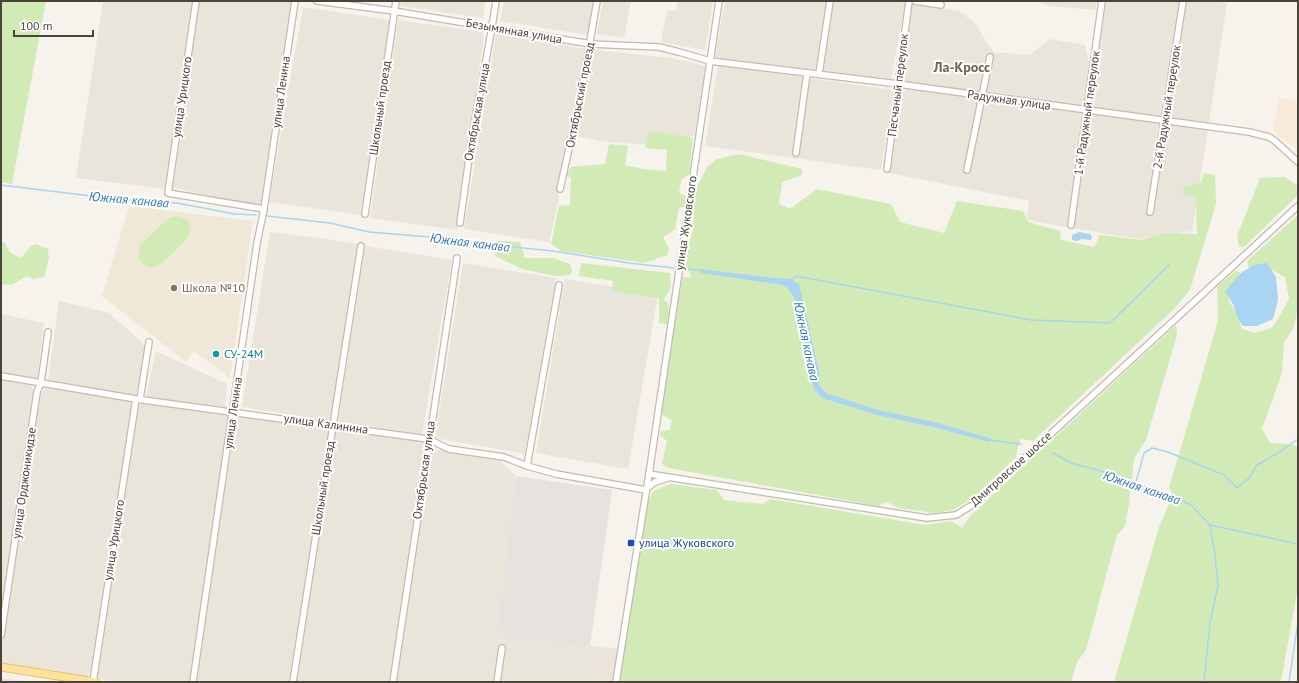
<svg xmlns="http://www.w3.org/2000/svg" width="1299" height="683" font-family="'PT Sans',sans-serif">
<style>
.residential{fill:#eae5da}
.commercial{fill:#f7ead8}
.industrial{fill:#e6e2dd}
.education{fill:#efe8d6}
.green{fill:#d2eab5}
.water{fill:#a9d4f2}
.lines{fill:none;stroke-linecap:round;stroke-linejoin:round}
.stream{stroke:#a9d4f2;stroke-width:1.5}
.minor-casing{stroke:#c2bbae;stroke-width:8}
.major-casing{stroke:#e6c16a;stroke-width:9}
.minor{stroke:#fff;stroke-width:5.5}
.major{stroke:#ffe39c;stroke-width:7}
.education-dot{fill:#8d6e63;stroke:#fff;stroke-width:1.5}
.culture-dot{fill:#0f9aa8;stroke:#fff;stroke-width:1.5}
.transit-dot{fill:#1a4fb4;stroke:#fff;stroke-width:1.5}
.labels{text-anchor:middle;stroke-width:4;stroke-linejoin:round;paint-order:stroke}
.street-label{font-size:12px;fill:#4b4439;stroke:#fff}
.education-label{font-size:12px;fill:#785e54;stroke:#fff;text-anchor:start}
.culture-label{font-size:12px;fill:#0d838f;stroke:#fff;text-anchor:start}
.transit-label{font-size:12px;fill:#164399;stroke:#fff;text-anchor:start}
.water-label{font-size:13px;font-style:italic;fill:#2e7ab2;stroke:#fff}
.quarter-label{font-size:14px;font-weight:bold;fill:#6e6250;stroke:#fff}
</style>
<rect width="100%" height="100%" fill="#f6f3ec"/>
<path class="residential" d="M103,1H194L166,189L76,178Z
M198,1H286L292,3L262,206L173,188Z
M401,1H485L483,18L400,6Z
M504,1H593L588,35L500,21Z
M603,1H631L624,38L597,34Z
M678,1H713L705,50L661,42L667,10L676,11Z
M725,1H896L905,3L891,79L715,58Z
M1038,1H1097L1095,10L1048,6Z
M1105,1H1217L1227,3L1209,123L1090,109Z
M912,3L959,11L976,24L987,43L994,52L1029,55L1050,39L1085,45L1091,72L1086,106L1083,108L904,82L902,78Z
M303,7L390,20L361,215L269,202Z
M398,20L482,32L484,36L457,230L370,218Z
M496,34L586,49L558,194L559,198L549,242L464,229Z
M595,50L671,58L706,66L695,135L659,146L599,141L575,136Z
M718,65L893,90L881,170L705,146Z
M908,89L1208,130L1192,231L1137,239L1027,220L1029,201L890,173L902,92Z
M270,232L319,238L358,244L331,421L242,407Z
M365,246L452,260L422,434L338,422Z
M463,263L556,278L525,454L435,438Z
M565,279L658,294L628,469L536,453Z
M59,301L109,313L146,346L136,395L48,381Z
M1,314L44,323L37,380L1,373Z
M156,351L227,384L225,407L146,397Z
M1,379L30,385L35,392L1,613Z
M47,386L129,400L132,405L91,671L86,677L3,664L1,660V648L38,399Z
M143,402L229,415V421L190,682H119L100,679L96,673L137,408Z
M242,416L327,428L329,433L290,682H196L236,418Z
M338,429L422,440L425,445L391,682H296L334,433Z
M441,449L451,452L499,459L516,476L496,633L618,649L613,682H396L429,461L433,453Z
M1,678L32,682H1Z"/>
<path class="commercial" d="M1279,98L1298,100V150L1273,131Z"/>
<path class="industrial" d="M516,476L612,490L590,646L496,633Z"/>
<path class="education" d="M129,206L253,221L230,378L194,351L186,362L102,296Z"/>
<path class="green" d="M1,1H46L12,184L1,182Z
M649,131L693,138L689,174L681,180L679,193L689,197L687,208L679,207L675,230L663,237L669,249L667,255L645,263L561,251L551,244L559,206L570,205L571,177L566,176L571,167L605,164L609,144L628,146L625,165L643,169L666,171L667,150L645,148Z
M739,154L802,169V175L782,182L779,204L790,209L817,189L891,204L900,222L944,233L957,201L1023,211L1028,222L1060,231L1061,240L1094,247L1100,235L1141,240L1165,233L1197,234L1196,198L1183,194V188L1201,182L1204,173L1215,175L1216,204L1190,290L1173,310L1033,441L1020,439L1016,457L973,498L953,510L933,513L899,508L887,502L878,506L668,468L662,464L667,441L660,435L661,431L670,430L672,420L661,414L682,277H691L684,260L693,230L695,192L707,167L717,159Z
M1285,177L1298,186V195L1244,247H1239L1237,236L1260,178Z
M1298,215V305L1294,328L1284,342L1282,373L1262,429L1270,443L1289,444L1298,447V587L1281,682H1114L1159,527L1173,495L1169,488L1218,321L1217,287L1235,271L1240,272L1239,285L1228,301L1236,311L1242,329L1256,333L1273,327L1289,299L1285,277L1261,264L1249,269L1247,261Z
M176,216L182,217L188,220L191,231C186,241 179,247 172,254C161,264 150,276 139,258L140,245L169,218Z
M1,241L5,243C9,252 11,255 22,257L29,248L35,244L48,249L49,259L44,277L33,279L27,276L11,285L1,284Z
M498,241L520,242L525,258H553L570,264L572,270L570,275L554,276L522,269L495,256Z
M581,263L670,273L671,288L664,299L669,305L668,324L659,323V298L627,294L612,290L613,281L579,276Z
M1176,325L1177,335L1146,440L1134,459L1129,504L1125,526L1117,535L1086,650L1077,662L1071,682H619L648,503L653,491L671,484L717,490L724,500L763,504L770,499L925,525L951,521L962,528L970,516Z"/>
<path class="water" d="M1079,232L1090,234L1092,237L1091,240L1082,239L1077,241L1072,240V235Z
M1267,263L1276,277L1278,300L1273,319L1257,326H1243L1238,319L1234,306L1225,291L1242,272L1254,265Z
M700,269L774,278L791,279L799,284L819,372V385L826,393L878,410L938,423L992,439L989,442L938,428L878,415L822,398L814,389L795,299L788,288L783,285L702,273L698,270Z"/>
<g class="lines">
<path class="stream" d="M1,185L124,200L177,203L235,214L256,215
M267,216L330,223L369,232L442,238L472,243L553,251L629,263L674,268
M687,269L698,270
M792,280L796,276L1031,320L1110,323L1169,265
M989,440L1021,444
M1053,453L1071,463L1098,470L1170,495L1191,505L1210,525L1215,555L1218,586L1210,623L1204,682
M1136,482L1144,453L1152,448L1168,452L1224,475L1237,488L1249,478L1257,465L1278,453L1298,439
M1210,525L1298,544
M1289,682L1298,622"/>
<g class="minor-casing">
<path id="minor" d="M196,1L168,193L264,209
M317,1L394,11L591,44L659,47L679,52L710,61L898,84L1249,132L1269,137L1275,141L1298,162
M915,1L941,5
M819,74L830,1
M796,153L807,73
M887,169L909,1
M967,170L990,57
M560,189L580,99L597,1
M1150,212L1183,1
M365,214L396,1
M460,223L472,137L492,27L496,1
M1071,225L1102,1
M1,376L136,399L428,439L449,449L504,457L527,466L556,474L646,490
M140,399L149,342
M527,466L559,285
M649,474L927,518L956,515L977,502L1298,206
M646,489L655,482L668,478
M1,635L37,392L41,383L48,332
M93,682L136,399
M193,682L257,243L264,209L295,1
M293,682L361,246
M393,682L457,258
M497,682L502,648
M616,682L649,474L719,1"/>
</g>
<g class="major-casing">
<path id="major" d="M1,667L96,682"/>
</g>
<use href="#minor" class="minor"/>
<use href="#major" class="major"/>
</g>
<circle class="education-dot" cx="174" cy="288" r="4"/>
<circle class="culture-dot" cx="216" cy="354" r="4"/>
<rect class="transit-dot" x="627" y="539" width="8" height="8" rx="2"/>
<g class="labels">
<g class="street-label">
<text transform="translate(514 31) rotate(10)" y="4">Безымянная улица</text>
<text transform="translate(898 85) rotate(-83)" y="4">Песчаный переулок</text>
<text transform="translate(281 92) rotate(-82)" y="4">улица Ленина</text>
<text transform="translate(580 95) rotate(-79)" y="4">Октябрьский проезд</text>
<text transform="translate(182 97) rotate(-82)" y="4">улица Урицкого</text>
<text transform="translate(1009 100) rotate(8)" y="4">Радужная улица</text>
<text transform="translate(1167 107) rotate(-81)" y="4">2-й Радужный переулок</text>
<text transform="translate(380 108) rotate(-82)" y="4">Школьный проезд</text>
<text transform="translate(477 112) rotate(-80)" y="4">Октябрьская улица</text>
<text transform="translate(1087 113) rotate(-82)" y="4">1-й Радужный переулок</text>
<text transform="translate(686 223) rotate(-82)" y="4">улица Жуковского</text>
<text transform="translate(233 413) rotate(-82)" y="4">улица Ленина</text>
<text transform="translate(326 424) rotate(8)" y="4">улица Калинина</text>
<text transform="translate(1011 469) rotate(-42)" y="4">Дмитровское шоссе</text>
<text transform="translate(424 470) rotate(-82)" y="4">Октябрьская улица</text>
<text transform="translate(24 483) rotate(-82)" y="4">улица Орджоникидзе</text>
<text transform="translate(323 488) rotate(-81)" y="4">Школьный проезд</text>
<text transform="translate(114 540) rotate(-81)" y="4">улица Урицкого</text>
</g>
<g class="education-label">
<text x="182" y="292">Школа №10</text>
</g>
<g class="culture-label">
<text x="224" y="358">СУ-24М</text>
</g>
<g class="transit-label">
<text x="639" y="547">улица Жуковского</text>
</g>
<g class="water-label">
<text transform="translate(129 199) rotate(5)" y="5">Южная канава</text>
<text transform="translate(470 242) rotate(7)" y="5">Южная канава</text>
<text transform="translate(807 341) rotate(78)" y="5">Южная канава</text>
<text transform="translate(1142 487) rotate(19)" y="5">Южная канава</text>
</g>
<g class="quarter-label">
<text x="962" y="72">Ла-Кросс</text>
</g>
</g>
<rect width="1299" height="683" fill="none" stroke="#4b4439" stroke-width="4"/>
<path d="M14 30v6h79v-6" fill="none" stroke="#4b4439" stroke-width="2"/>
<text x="20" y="30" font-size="12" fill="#4b4439" stroke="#ffffff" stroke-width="3" paint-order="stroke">100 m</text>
</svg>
